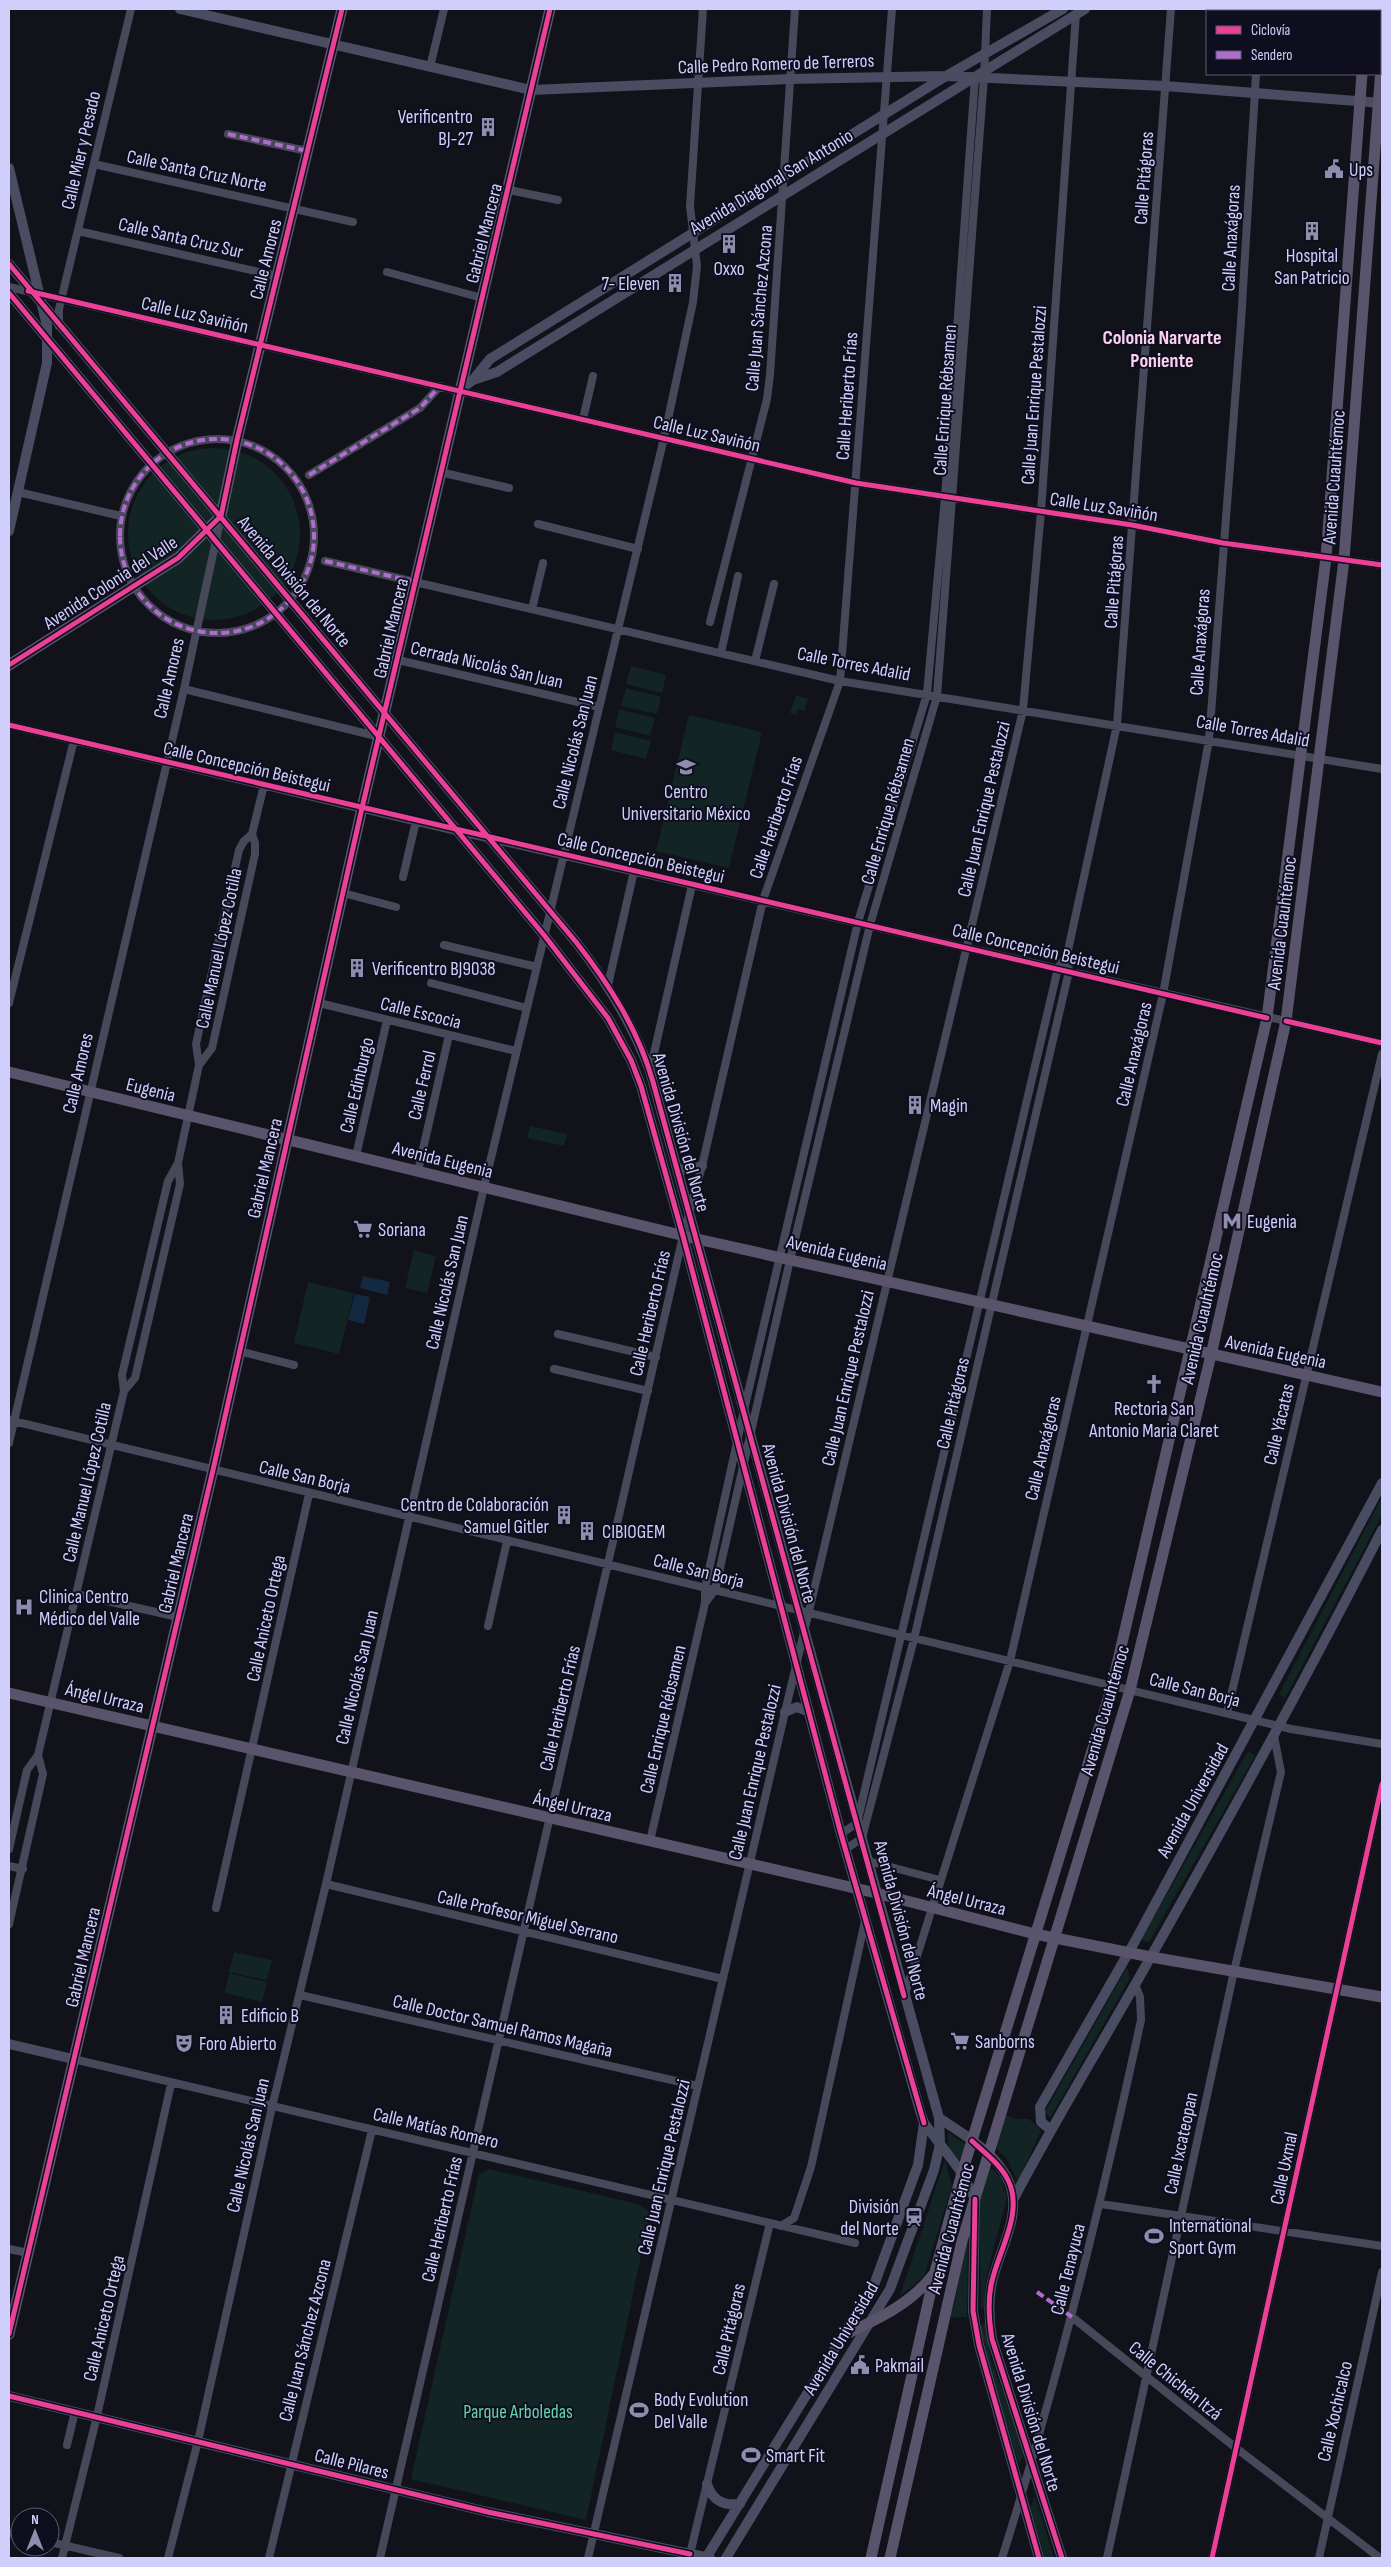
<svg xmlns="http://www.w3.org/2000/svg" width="1391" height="2567" font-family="'Sofia Sans Condensed',sans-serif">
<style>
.green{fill:#122524}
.water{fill:#122940}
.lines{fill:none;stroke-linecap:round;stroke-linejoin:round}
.street{stroke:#48485b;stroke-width:8}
.secondary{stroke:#4a4c62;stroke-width:10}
.primary{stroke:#59536c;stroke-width:11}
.quiet{stroke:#b06ccc;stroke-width:4;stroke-dasharray:8 4;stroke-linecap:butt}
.cycleway-casing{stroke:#0f0e1f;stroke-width:8}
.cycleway{stroke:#ea4096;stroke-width:5}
.labels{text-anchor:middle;stroke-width:4;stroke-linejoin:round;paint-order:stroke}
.street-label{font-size:19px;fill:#d0cffb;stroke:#0f0e1f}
.poi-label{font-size:19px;fill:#d0cffb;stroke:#0f0e1f;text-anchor:start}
.park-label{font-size:19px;fill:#62d5ac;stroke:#0f0e1f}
.neighbourhood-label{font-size:20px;font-weight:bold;fill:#fcd1f0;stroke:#0f0e1f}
</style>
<rect width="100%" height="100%" fill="#12121b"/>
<path class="green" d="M128 534a86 86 0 1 1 172 0a86 86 0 1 1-172 0Z
M631,666L666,675L662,693L626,684Z
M626,688L661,697L657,714L621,706Z
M796,695L808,699L804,711L798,709L796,715L790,713Z
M619,709L655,718L650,736L615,727Z
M689,715L762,732L729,868L656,851Z
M615,732L651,741L646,759L611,750Z
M530,1126L567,1134L564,1146L527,1138Z
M414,1250L436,1256L427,1293L405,1288Z
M308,1282L354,1293L339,1354L294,1343Z
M1382,1497V1515L1285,1698L1279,1694Z
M1248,1751L1255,1756L1149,1942L1141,1940Z
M234,1952L272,1960L267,1980L229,1972Z
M1127,1967L1130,1978L1050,2118L1045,2112Z
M229,1973L267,1982L262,2002L225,1993Z
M1006,2115L1015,2119H1029L1041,2130L1018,2182L1007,2159L995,2147Z
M948,2132L966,2145L960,2160L949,2153Z
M945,2160L952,2185L924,2277L900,2296Z
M989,2166L1001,2178L1007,2197L986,2279L984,2307L981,2308L979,2195Z
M489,2169L638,2204L650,2212L586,2520L411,2479L479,2174Z
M968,2234L967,2317L948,2318L954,2305Z
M985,2323L991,2360L1025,2453L1019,2464L993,2380L980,2326Z
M1035,2496L1054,2558H1045L1030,2508Z"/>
<path class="water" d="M363,1276L390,1282L387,1295L360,1288Z
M355,1294L370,1297L364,1324L348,1320Z"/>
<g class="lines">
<path class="street" d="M1260,11V9
M430,67L444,9
M228,134L307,151
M94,164L353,222
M509,190L558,200
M78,231L277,276
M387,272L482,298
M9,287L856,483L1132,525L1223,543L1382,565
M59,326V309L131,9
M583,419L593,376
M120 536a97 97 0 1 1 194 0a97 97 0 1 1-194 0Z
M440,472L509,488
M309,475L420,408L440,386
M18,492L121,516
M538,524L638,549
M325,561L840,681L1382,769
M532,609L543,563
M710,622L767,399L770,375L795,9
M721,653L738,576
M398,660L599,707
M755,661L774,584
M184,689L380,737
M9,725L456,831L1382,1043
M403,877L416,821
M343,893L396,907
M444,945L537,967
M431,983L527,1008
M608,985L634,871
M9,1003L74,740
M319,1003L516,1051
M199,1065L212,1048L255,854V843L252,834L264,785
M650,1071L692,885
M356,1156L387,1020
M418,1171L449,1035
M558,1334L656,1357
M239,1351L294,1365
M554,1369L648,1391
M124,1391L135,1378L180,1184L178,1163L199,1065L196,1044L239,850L244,841L252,834
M9,1420L1291,1729L1382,1744
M9,1443L184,689L221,517
M76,1594L178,1617
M705,1603L715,1590L790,1260L870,925L937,696L984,77L987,9
M488,1626L507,1541
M1227,1713L1382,1054
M841,1834L857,1823L1058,968L1067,955
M650,1841L705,1603V1588L744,1410L858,922L927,694L945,497L975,77
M9,1849L27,1770L38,1755L124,1391L122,1375L168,1181L178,1163
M846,1849L862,1838L914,1639L1069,971L1067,955L1117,725L1171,9
M868,1861L940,1880
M9,1866L23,1869
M326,1884L723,1979
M216,1908L309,1494
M9,1924L43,1774L38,1755
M905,1994L1010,1661L1163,994L1209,740L1241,322L1256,74
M300,1995L698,2086
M73,2059L855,2243
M1101,2204L1382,2246
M781,2226L794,2218L811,2167L865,1921
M9,2249L28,2253
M1072,2317L1236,2448L1380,2558
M67,2445L75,2411
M9,2533L20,2535
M50,2542L119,2558
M62,2558L97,2416L171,2084
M168,2558L198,2441L272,2107L326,1884L484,1187L664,438L693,302L697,266L690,206L703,9
M269,2558L372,2130
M380,2558L683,1236L702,1166L763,900L840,681L892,9
M588,2558L785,1712L1023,710L1041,511L1076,14
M689,2558L770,2223
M1002,2558C1058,2381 1102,2201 1141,2020L1140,1997L1135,1984
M1107,2558L1234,1971L1281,1772L1274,1736
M1212,2558L1382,1784
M1319,2558L1382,2272"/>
<path class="secondary" d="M180,9L531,90L790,79L946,76L1165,86L1382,103
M9,168L47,326V363L9,531
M9,264L576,942C607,982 632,1023 650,1071L939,2118L940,2144L934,2170L890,2289L726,2558
M9,293L544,935L608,1018L631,1060L641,1086L683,1236L841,1834L920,2111L924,2123L962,2173L975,2199L973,2311L979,2345L1039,2558
M473,380L490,359L946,76L1063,9
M458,391L473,380L497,372L1085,9
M678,1169L688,1170L702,1166
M785,1712L797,1707L809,1712
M9,2044L73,2059
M939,2118C963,2134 997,2153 1009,2182C1023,2215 999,2250 992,2282C988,2301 989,2320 992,2339L1062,2558
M1050,2129L1041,2122L1040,2107L1134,1943L1382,1483
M1013,2200C1052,2126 1095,2055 1136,1983C1221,1833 1304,1683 1382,1530
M9,2396L488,2512L710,2558
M707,2484C712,2500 723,2506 740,2504
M706,2558L874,2285L918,2165L924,2123"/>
<path class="primary" d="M1367,11V9
M9,665L178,558L221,516L237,440L342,9
M9,1072L697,1239L1382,1392
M9,1693L876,1893L1035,1934L1151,1957L1382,1997
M9,2334L213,1470L362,808L550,9
M844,2335C876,2320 911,2304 933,2275
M871,2558L935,2272L962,2173L1112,1686L1267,1018L1326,558L1362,74
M890,2558L962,2241L1130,1690L1211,1355L1286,1021L1344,560L1382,55"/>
<path class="quiet" d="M228,134L307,151
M120 536a97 97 0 1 1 194 0a97 97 0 1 1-194 0Z
M309,475L420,408L440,386
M325,561L416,582
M1037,2292L1072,2317"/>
<g class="cycleway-casing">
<path id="cycleway" d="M9,264L576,942C609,984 638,1029 653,1082L904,1996
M28,291L856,483L1132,525L1223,543L1382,565
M9,293L544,935L608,1018L631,1060L641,1086L683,1236L841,1834L924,2123
M9,665L178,558L221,516L237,440L342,9
M9,725L1267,1018
M1286,1021L1382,1043
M972,2141C985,2153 1000,2164 1008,2180C1024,2212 999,2250 992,2281C987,2300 989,2320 992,2339L1062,2558
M975,2199L973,2311L979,2345L1039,2558
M9,2334L213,1470L362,808L550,9
M9,2396L488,2512L690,2554
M1212,2558L1382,1784"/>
</g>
<use href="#cycleway" class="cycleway"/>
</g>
<defs>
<g id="building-bare" transform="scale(1.5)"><path d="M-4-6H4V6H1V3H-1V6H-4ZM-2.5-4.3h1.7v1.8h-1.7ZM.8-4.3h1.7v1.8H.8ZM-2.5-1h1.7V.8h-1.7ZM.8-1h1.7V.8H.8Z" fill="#8e8dad" stroke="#0f0e1f" stroke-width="2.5" paint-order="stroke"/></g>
<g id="civic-bare" transform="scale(1.5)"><path d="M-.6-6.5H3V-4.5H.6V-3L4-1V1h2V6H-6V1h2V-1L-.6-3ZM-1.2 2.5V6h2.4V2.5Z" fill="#8e8dad" stroke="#0f0e1f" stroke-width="2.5" paint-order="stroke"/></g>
<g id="school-bare" transform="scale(1.5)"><path d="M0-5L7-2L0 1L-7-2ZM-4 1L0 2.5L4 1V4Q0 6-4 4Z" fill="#8e8dad" stroke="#0f0e1f" stroke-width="2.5" paint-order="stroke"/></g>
<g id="metro-bare" transform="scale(1.5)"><path d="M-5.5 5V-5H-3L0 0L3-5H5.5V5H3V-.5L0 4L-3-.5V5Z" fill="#8e8dad" stroke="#0f0e1f" stroke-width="2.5" paint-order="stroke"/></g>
<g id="supermarket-bare" transform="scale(1.5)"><path d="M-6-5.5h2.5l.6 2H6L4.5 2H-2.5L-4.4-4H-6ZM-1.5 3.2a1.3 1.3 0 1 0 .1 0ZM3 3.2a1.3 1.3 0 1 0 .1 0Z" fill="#8e8dad" stroke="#0f0e1f" stroke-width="2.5" paint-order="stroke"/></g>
<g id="church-bare" transform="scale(1.5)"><path d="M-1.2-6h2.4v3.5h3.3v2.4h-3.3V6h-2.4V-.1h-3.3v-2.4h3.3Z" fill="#8e8dad" stroke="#0f0e1f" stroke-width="2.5" paint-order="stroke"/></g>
<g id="hospital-bare" transform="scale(1.5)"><path d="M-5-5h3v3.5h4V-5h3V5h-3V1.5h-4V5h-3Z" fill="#8e8dad" stroke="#0f0e1f" stroke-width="2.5" paint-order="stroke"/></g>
<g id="theatre-bare" transform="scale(1.5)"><path d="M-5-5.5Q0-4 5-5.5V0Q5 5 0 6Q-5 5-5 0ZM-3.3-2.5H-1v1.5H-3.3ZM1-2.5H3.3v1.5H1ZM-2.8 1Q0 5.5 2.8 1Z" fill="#8e8dad" stroke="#0f0e1f" stroke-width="2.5" paint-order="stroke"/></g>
<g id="station-bare" transform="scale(1.5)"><path d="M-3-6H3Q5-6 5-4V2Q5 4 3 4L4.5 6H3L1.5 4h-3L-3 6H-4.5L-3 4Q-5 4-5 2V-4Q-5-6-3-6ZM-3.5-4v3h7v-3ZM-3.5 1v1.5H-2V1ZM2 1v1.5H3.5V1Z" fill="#8e8dad" stroke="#0f0e1f" stroke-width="2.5" paint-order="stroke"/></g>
<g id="stadium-bare" transform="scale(1.5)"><path d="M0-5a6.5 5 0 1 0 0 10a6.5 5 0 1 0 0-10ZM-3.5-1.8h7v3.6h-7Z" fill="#8e8dad" stroke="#0f0e1f" stroke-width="2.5" paint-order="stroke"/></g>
</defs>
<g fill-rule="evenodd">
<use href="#building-bare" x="488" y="127"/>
<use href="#civic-bare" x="1334" y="169"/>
<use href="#building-bare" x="1312" y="231"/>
<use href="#building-bare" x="729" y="244"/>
<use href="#building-bare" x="675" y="283"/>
<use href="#school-bare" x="686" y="767"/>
<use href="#building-bare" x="357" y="968"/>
<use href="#building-bare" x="915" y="1105"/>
<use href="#metro-bare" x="1232" y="1221"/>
<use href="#supermarket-bare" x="363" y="1229"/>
<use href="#church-bare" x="1154" y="1384"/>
<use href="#building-bare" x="564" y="1515"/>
<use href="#building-bare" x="587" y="1531"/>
<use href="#hospital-bare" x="24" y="1607"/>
<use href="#building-bare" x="226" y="2015"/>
<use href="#supermarket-bare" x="960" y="2041"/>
<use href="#theatre-bare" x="184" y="2043"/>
<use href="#station-bare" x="914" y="2217"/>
<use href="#stadium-bare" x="1154" y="2236"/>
<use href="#civic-bare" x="860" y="2365"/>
<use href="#stadium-bare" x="639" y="2410"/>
<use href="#stadium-bare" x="751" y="2455"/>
</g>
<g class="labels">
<g class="street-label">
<text transform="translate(776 63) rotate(-2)" y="7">Calle Pedro Romero de Terreros</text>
<text transform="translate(80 150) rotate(-77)" y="7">Calle Mier y Pesado</text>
<text transform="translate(197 170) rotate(12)" y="7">Calle Santa Cruz Norte</text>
<text transform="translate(1143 178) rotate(-86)" y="7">Calle Pitágoras</text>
<text transform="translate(771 181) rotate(-31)" y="7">Avenida Diagonal San Antonio</text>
<text transform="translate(483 233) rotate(-76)" y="7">Gabriel Mancera</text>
<text transform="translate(181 237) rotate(13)" y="7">Calle Santa Cruz Sur</text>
<text transform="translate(1230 238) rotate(-87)" y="7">Calle Anaxágoras</text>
<text transform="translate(265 259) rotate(-76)" y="7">Calle Amores</text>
<text transform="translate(758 308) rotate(-85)" y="7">Calle Juan Sánchez Azcona</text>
<text transform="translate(195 314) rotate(13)" y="7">Calle Luz Saviñón</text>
<text transform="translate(1033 395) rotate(-86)" y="7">Calle Juan Enrique Pestalozzi</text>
<text transform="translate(846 396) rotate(-86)" y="7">Calle Heriberto Frías</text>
<text transform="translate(944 400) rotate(-86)" y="7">Calle Enrique Rébsamen</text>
<text transform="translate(707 433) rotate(13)" y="7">Calle Luz Saviñón</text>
<text transform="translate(1333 477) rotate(-86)" y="7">Avenida Cuauhtémoc</text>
<text transform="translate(1104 506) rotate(9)" y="7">Calle Luz Saviñón</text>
<text transform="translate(295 581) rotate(50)" y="7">Avenida División del Norte</text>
<text transform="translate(110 582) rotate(-33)" y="7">Avenida Colonia del Valle</text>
<text transform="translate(1113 582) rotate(-86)" y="7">Calle Pitágoras</text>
<text transform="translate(390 628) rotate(-77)" y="7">Gabriel Mancera</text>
<text transform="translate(1199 642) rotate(-86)" y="7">Calle Anaxágoras</text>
<text transform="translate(854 663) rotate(11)" y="7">Calle Torres Adalid</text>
<text transform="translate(487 664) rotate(13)" y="7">Cerrada Nicolás San Juan</text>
<text transform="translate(168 678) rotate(-77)" y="7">Calle Amores</text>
<text transform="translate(1253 730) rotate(10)" y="7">Calle Torres Adalid</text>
<text transform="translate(574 742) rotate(-76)" y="7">Calle Nicolás San Juan</text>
<text transform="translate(247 766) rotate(13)" y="7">Calle Concepción Beistegui</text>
<text transform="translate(983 809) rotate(-77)" y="7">Calle Juan Enrique Pestalozzi</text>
<text transform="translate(887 811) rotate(-74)" y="7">Calle Enrique Rébsamen</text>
<text transform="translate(775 817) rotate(-71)" y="7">Calle Heriberto Frías</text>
<text transform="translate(641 857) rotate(13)" y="7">Calle Concepción Beistegui</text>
<text transform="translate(1281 923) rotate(-83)" y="7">Avenida Cuauhtémoc</text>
<text transform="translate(218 948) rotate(-78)" y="7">Calle Manuel López Cotilla</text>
<text transform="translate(1036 948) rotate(13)" y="7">Calle Concepción Beistegui</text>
<text transform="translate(421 1012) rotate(14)" y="7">Calle Escocia</text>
<text transform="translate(1133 1054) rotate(-77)" y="7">Calle Anaxágoras</text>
<text transform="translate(77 1073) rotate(-77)" y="7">Calle Amores</text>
<text transform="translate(356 1085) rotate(-77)" y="7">Calle Edinburgo</text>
<text transform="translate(421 1085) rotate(-77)" y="7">Calle Ferrol</text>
<text transform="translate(151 1089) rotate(14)" y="7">Eugenia</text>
<text transform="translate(682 1132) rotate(74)" y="7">Avenida División del Norte</text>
<text transform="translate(443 1159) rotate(14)" y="7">Avenida Eugenia</text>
<text transform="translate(264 1168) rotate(-77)" y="7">Gabriel Mancera</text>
<text transform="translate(837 1252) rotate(13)" y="7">Avenida Eugenia</text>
<text transform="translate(446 1282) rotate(-77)" y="7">Calle Nicolás San Juan</text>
<text transform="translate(649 1313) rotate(-77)" y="7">Calle Heriberto Frías</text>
<text transform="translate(1201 1318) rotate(-77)" y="7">Avenida Cuauhtémoc</text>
<text transform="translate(1276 1351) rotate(12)" y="7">Avenida Eugenia</text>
<text transform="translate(847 1378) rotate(-77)" y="7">Calle Juan Enrique Pestalozzi</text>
<text transform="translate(952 1403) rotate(-77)" y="7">Calle Pitágoras</text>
<text transform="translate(1278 1424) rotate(-77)" y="7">Calle Yácatas</text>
<text transform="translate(1042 1448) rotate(-77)" y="7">Calle Anaxágoras</text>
<text transform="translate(305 1476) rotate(13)" y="7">Calle San Borja</text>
<text transform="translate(86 1482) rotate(-77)" y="7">Calle Manuel López Cotilla</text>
<text transform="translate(790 1523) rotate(75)" y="7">Avenida División del Norte</text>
<text transform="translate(175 1563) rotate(-77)" y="7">Gabriel Mancera</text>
<text transform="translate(699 1570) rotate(14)" y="7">Calle San Borja</text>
<text transform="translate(265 1618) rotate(-78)" y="7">Calle Aniceto Ortega</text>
<text transform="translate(356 1677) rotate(-77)" y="7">Calle Nicolás San Juan</text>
<text transform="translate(1195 1689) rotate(14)" y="7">Calle San Borja</text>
<text transform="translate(105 1697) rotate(13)" y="7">Ángel Urraza</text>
<text transform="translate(559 1708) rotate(-77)" y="7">Calle Heriberto Frías</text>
<text transform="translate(1104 1710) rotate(-74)" y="7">Avenida Cuauhtémoc</text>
<text transform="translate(662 1719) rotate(-77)" y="7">Calle Enrique Rébsamen</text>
<text transform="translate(754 1772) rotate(-77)" y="7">Calle Juan Enrique Pestalozzi</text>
<text transform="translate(1192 1800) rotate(-61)" y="7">Avenida Universidad</text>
<text transform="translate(573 1806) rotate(13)" y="7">Ángel Urraza</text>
<text transform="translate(967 1899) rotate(14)" y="7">Ángel Urraza</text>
<text transform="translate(528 1916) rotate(13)" y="7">Calle Profesor Miguel Serrano</text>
<text transform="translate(902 1920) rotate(75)" y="7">Avenida División del Norte</text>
<text transform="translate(82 1957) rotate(-77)" y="7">Gabriel Mancera</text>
<text transform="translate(503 2025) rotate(13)" y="7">Calle Doctor Samuel Ramos Magaña</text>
<text transform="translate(436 2127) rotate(13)" y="7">Calle Matías Romero</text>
<text transform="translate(1180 2143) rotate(-78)" y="7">Calle Ixcateopan</text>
<text transform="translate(247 2145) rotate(-77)" y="7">Calle Nicolás San Juan</text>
<text transform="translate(663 2167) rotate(-77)" y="7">Calle Juan Enrique Pestalozzi</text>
<text transform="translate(1283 2168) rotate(-78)" y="7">Calle Uxmal</text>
<text transform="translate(441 2219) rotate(-77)" y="7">Calle Heriberto Frías</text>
<text transform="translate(950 2228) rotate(-75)" y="7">Avenida Cuauhtémoc</text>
<text transform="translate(1067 2269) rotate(-76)" y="7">Calle Tenayuca</text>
<text transform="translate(103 2318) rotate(-77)" y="7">Calle Aniceto Ortega</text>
<text transform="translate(728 2329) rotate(-77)" y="7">Calle Pitágoras</text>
<text transform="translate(840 2338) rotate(-59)" y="7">Avenida Universidad</text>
<text transform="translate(304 2340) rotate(-76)" y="7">Calle Juan Sánchez Azcona</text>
<text transform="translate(1176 2380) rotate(39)" y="7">Calle Chichén Itzá</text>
<text transform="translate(1334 2411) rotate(-77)" y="7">Calle Xochicalco</text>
<text transform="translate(1032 2412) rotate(73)" y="7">Avenida División del Norte</text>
<text transform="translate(352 2463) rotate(14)" y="7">Calle Pilares</text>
</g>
<g class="poi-label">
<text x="473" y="123" text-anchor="end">Verificentro<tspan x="473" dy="22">BJ-27</tspan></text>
<text x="1349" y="176">Ups</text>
<text x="1312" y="262" text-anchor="middle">Hospital<tspan x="1312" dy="22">San Patricio</tspan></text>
<text x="729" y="275" text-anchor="middle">Oxxo</text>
<text x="660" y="290" text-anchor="end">7- Eleven</text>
<text x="686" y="798" text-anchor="middle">Centro<tspan x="686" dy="22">Universitario México</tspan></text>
<text x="372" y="975">Verificentro BJ9038</text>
<text x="930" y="1112">Magin</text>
<text x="1247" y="1228">Eugenia</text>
<text x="378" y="1236">Soriana</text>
<text x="1154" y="1415" text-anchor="middle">Rectoria San<tspan x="1154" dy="22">Antonio Maria Claret</tspan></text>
<text x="549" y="1511" text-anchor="end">Centro de Colaboración<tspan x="549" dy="22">Samuel Gitler</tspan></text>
<text x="602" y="1538">CIBIOGEM</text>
<text x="39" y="1603">Clinica Centro<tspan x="39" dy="22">Médico del Valle</tspan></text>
<text x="241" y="2022">Edificio B</text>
<text x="975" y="2048">Sanborns</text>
<text x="199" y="2050">Foro Abierto</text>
<text x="899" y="2213" text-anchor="end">División<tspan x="899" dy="22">del Norte</tspan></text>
<text x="1169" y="2232">International<tspan x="1169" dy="22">Sport Gym</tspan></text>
<text x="875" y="2372">Pakmail</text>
<text x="654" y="2406">Body Evolution<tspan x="654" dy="22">Del Valle</tspan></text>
<text x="766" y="2462">Smart Fit</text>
</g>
<g class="park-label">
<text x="518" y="2418">Parque Arboledas</text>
</g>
<g class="neighbourhood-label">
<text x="1162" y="344">Colonia Narvarte<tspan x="1162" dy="23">Poniente</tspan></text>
</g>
</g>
<rect width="1391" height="2567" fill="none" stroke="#d0cffb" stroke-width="20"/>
<rect x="1206" y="10" width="175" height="65" fill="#0f0e1f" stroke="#5c5b77"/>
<rect x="1216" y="26" width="25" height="8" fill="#ea4096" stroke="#5c5b77"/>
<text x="1251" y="35" font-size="15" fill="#d0cffb">Ciclovía</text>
<rect x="1216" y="51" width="25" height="8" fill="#b06ccc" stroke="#5c5b77"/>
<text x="1251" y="60" font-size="15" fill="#d0cffb">Sendero</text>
<g transform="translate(35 2532)"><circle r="24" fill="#0f0e1f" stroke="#5c5b77"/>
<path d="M0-4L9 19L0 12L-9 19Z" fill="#8e8dad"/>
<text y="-8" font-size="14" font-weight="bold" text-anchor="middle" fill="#d0cffb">N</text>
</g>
</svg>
